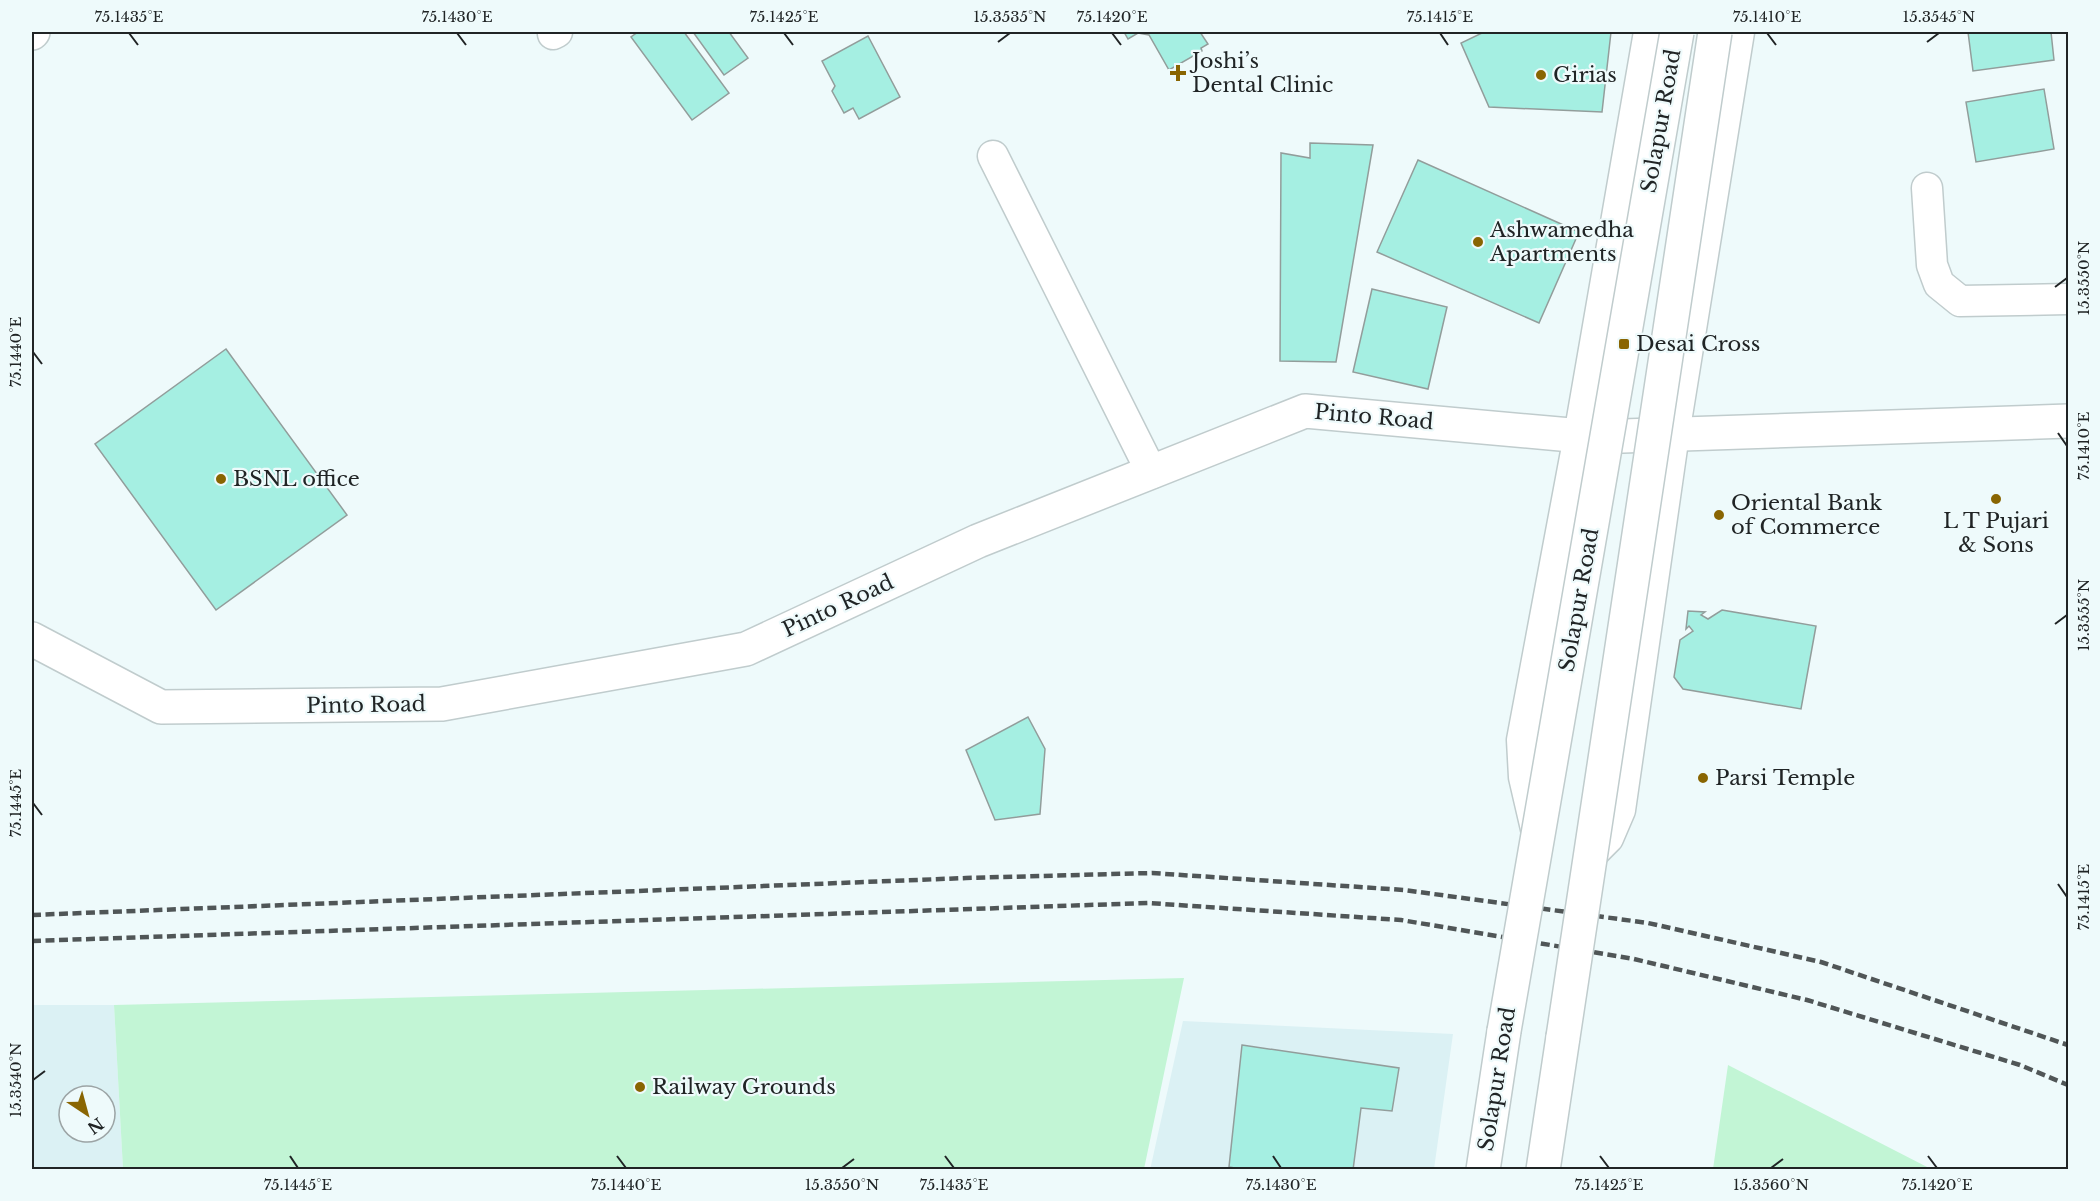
<svg xmlns="http://www.w3.org/2000/svg" width="2100" height="1201" font-family="'Libre Baskerville',serif">
<style>
.built{fill:#dbf1f4;fill-rule:evenodd}
.green{fill:#c2f5d5}
.building{fill:#a5efe2;stroke:#929d9b;stroke-width:1.5}
.lines{fill:none;stroke-linecap:round;stroke-linejoin:round}
.street-casing{stroke:#c0cccd;stroke-width:33}
.secondary-casing{stroke:#c0cccd;stroke-width:36}
.primary-casing{stroke:#c0cccd;stroke-width:36}
.highway-casing{stroke:#c0cccd;stroke-width:36}
.street{stroke:#fff;stroke-width:30}
.secondary{stroke:#fff;stroke-width:33}
.primary{stroke:#fff;stroke-width:33}
.highway{stroke:#fff;stroke-width:33}
.rail{stroke:#505657;stroke-width:4.5;stroke-dasharray:9 4.5;stroke-linecap:butt}
.primary-bridge-casing{stroke:#c0cccd;stroke-width:36;stroke-linecap:butt}
.primary-bridge{stroke:#fff;stroke-width:33}
.ticks{fill:none;stroke:#202425;stroke-width:2}
.poi-dot{fill:#896502;stroke:#eefafb;stroke-width:2}
.labels{text-anchor:middle;stroke-width:4.5;stroke-linejoin:round;paint-order:stroke}
.poi-label{font-size:21px;fill:#202425;stroke:#eefafb;text-anchor:start}
.street-label{font-size:21px;fill:#202425;stroke:#eefafb}
.neatline{fill:none;stroke:#202425;stroke-width:2}
.ticks-label{font-size:15px;text-anchor:middle;fill:#202425}
</style>
<rect width="100%" height="100%" fill="#eefafb"/>
<path class="built" d="M32,1005H114L123,1169H32ZM69,1096H105V1132H69Z
M1183,1021L1453,1034L1434,1169L1150,1170Z"/>
<path class="green" d="M1184,978L1144,1169H123L114,1005Z
M1728,1065L1931,1169H1713Z"/>
<path class="building" d="M638,32H684L729,93L692,120L631,37Z
M693,32H729L748,58L724,75Z
M1124,32H1200L1208,44L1201,48L1202,51L1169,70L1149,35L1138,33L1128,39Z
M1484,32H1611L1602,112L1489,107L1461,43Z
M1968,32H2051L2054,60L1973,71Z
M868,36L900,97L859,119L853,108L844,113L832,91L835,86L822,61Z
M2044,89L2054,149L1976,162L1966,102Z
M1310,143L1373,145L1336,362L1280,361L1281,153L1310,158Z
M1418,160L1579,232L1539,323L1377,252Z
M1372,289L1447,307L1428,389L1353,372Z
M226,349L347,515L216,610L95,444Z
M1722,610L1816,626L1801,709L1683,689L1674,677L1680,640L1693,631L1689,626L1686,629L1688,611L1705,612L1701,615L1708,619Z
M1028,717L1045,749L1040,814L995,820L966,750Z
M1242,1045L1399,1068L1392,1111L1361,1108L1353,1170H1247L1229,1167Z"/>
<g class="lines">
<g class="street-casing">
<path id="street" d="M553,34L557,32
M993,156L1152,473
M1927,188L1932,265L1939,284L1960,301L2068,299
M1537,833L1524,777L1522,740L1579,436L1649,32
M1590,856L1608,838L1620,810L1674,434L1739,32"/>
</g>
<g class="secondary-casing">
<path id="secondary" d="M32,639L161,707L442,704L746,649L978,541L1305,411L1593,437L2068,421"/>
</g>
<g class="primary-casing">
<path id="primary" d="M1483,1170L1504,1031
M1543,1170L1563,1037"/>
</g>
<g class="highway-casing">
<path id="highway" d="M32,33L33,32"/>
</g>
<use href="#street" class="street"/>
<use href="#secondary" class="secondary"/>
<use href="#primary" class="primary"/>
<use href="#highway" class="highway"/>
<path class="rail" d="M32,915L966,878L1152,873L1404,890L1648,923L1821,962L2068,1045
M32,941L1148,903L1401,920L1634,959L1807,1000L2020,1065L2068,1085"/>
<g class="primary-bridge-casing">
<path id="primary-bridge" d="M1504,1031L1677,32
M1563,1037L1715,32"/>
</g>
<use href="#primary-bridge" class="primary-bridge"/>
</g>
<path class="ticks" d="M129,33L138,45M457,33L466,45M784,33L793,45M1112,33L1121,45M1440,33L1448,45M1767,33L1776,45M998,42L1010,33M1927,42L1939,33M2055,287L2067,278M33,352L42,364M2058,433L2067,446M2055,624L2067,615M33,803L42,815M2058,884L2067,897M33,1080L45,1071M290,1156L298,1168M617,1156L626,1168M945,1156L954,1168M1273,1156L1281,1168M1600,1156L1609,1168M1928,1156L1937,1168M842,1168L854,1159M1771,1168L1783,1159"/>
<g class="poi-dot">
<path d="M1175 64h6v6h6v6h-6v6h-6v-6h-6v-6h6z"/>
<circle cx="1541" cy="75" r="6"/>
<circle cx="1478" cy="242" r="6"/>
<rect x="1618" y="338" width="12" height="12" rx="3"/>
<circle cx="221" cy="479" r="6"/>
<circle cx="1996" cy="499" r="6"/>
<circle cx="1719" cy="515" r="6"/>
<circle cx="1703" cy="778" r="6"/>
<circle cx="640" cy="1087" r="6"/>
</g>
<g class="labels">
<g class="poi-label">
<text x="1192" y="68">Joshi’s<tspan x="1192" dy="24">Dental Clinic</tspan></text>
<text x="1553" y="82">Girias</text>
<text x="1490" y="237">Ashwamedha<tspan x="1490" dy="24">Apartments</tspan></text>
<text x="1636" y="351">Desai Cross</text>
<text x="233" y="486">BSNL office</text>
<text x="1731" y="510">Oriental Bank<tspan x="1731" dy="24">of Commerce</tspan></text>
<text x="1996" y="528" text-anchor="middle">L T Pujari<tspan x="1996" dy="24">&amp; Sons</tspan></text>
<text x="1715" y="785">Parsi Temple</text>
<text x="652" y="1094">Railway Grounds</text>
</g>
<g class="street-label">
<text transform="translate(1661 121) rotate(-80)" y="7">Solapur Road</text>
<text transform="translate(1374 417) rotate(5)" y="7">Pinto Road</text>
<text transform="translate(1579 600) rotate(-80)" y="7">Solapur Road</text>
<text transform="translate(838 606) rotate(-25)" y="7">Pinto Road</text>
<text transform="translate(366 705) rotate(-1)" y="7">Pinto Road</text>
<text transform="translate(1497 1079) rotate(-81)" y="7">Solapur Road</text>
</g>
</g>
<rect width="2100" height="1201" fill="none" stroke="#eefafb" stroke-width="66"/>
<g transform="translate(87 1114) rotate(144)"><circle r="28" fill="#eefafb" stroke="#9ca4a5" stroke-width="1.5"/>
<path d="M0-4.5L10 22L0 15L-10 22Z" fill="#896502"/>
<text y="-9" font-size="16" font-weight="bold" text-anchor="middle" fill="#202425">N</text>
</g>
<rect x="33" y="33" width="2034" height="1135" class="neatline"/>
<g class="ticks-label">
<text x="129" y="22">75.1435°E</text>
<text x="457" y="22">75.1430°E</text>
<text x="784" y="22">75.1425°E</text>
<text x="1010" y="22">15.3535°N</text>
<text x="1112" y="22">75.1420°E</text>
<text x="1440" y="22">75.1415°E</text>
<text x="1767" y="22">75.1410°E</text>
<text x="1939" y="22">15.3545°N</text>
<text transform="translate(2084 278) rotate(-90)" y="5">15.3550°N</text>
<text transform="translate(16 352) rotate(-90)" y="5">75.1440°E</text>
<text transform="translate(2084 446) rotate(-90)" y="5">75.1410°E</text>
<text transform="translate(2084 615) rotate(-90)" y="5">15.3555°N</text>
<text transform="translate(16 803) rotate(-90)" y="5">75.1445°E</text>
<text transform="translate(2084 897) rotate(-90)" y="5">75.1415°E</text>
<text transform="translate(16 1080) rotate(-90)" y="5">15.3540°N</text>
<text x="298" y="1190">75.1445°E</text>
<text x="626" y="1190">75.1440°E</text>
<text x="842" y="1190">15.3550°N</text>
<text x="954" y="1190">75.1435°E</text>
<text x="1281" y="1190">75.1430°E</text>
<text x="1609" y="1190">75.1425°E</text>
<text x="1771" y="1190">15.3560°N</text>
<text x="1937" y="1190">75.1420°E</text>
</g>
</svg>
